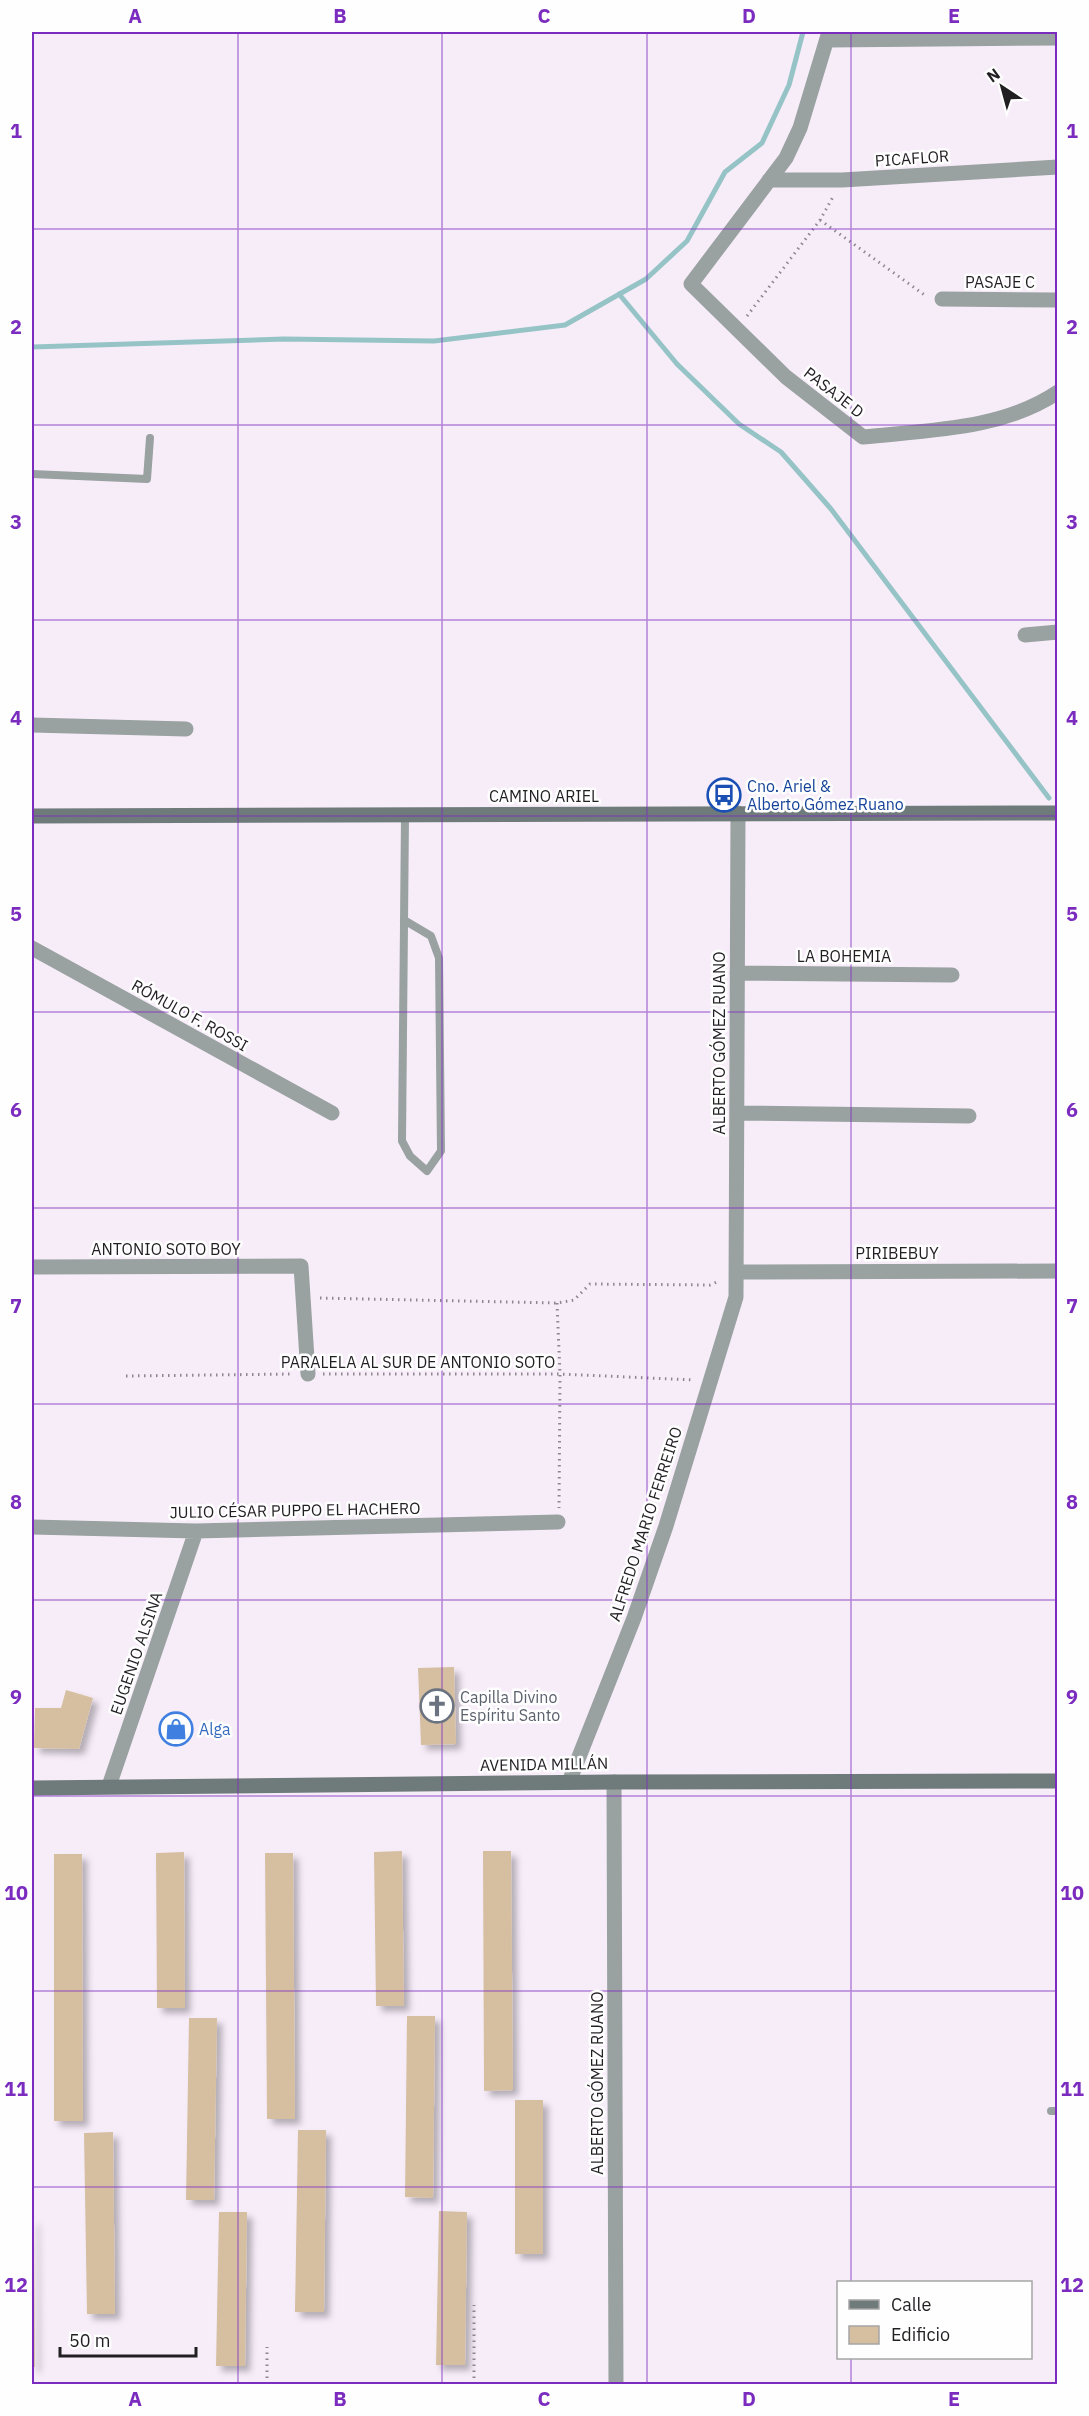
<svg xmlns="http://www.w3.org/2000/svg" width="1089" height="2416" font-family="'IBM Plex Sans',sans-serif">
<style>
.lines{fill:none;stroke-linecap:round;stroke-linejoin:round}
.stream{stroke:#96c4c6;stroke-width:5}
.building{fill:#d6bfa1;filter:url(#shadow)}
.path{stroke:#8d868e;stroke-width:3;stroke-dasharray:1.5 4.5;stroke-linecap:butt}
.lane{stroke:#99a1a1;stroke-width:8}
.street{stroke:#99a1a1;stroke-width:15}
.secondary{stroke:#6f7a7b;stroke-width:15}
.grid{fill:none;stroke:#7b2cbf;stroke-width:1.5;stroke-opacity:0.55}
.labels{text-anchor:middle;stroke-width:5;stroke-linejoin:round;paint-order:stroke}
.street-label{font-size:16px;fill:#221f23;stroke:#fefefe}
.transit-label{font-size:16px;fill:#164399;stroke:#fefefe;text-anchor:start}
.worship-label{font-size:16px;fill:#5b616d;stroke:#fefefe;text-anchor:start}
.shop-label{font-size:16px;fill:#366cbe;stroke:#fefefe;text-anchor:start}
.neatline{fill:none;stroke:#7b2cbf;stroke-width:2}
.grid-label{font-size:20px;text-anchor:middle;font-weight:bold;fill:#7b2cbf}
</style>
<defs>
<filter id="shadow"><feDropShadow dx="5.5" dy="5.5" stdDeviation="3" flood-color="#0004"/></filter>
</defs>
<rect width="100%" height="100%" fill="#f7edf9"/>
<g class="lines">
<path class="stream" d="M619,294L677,364L739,424L781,452L831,509L1049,798
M32,347L284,339L434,341L565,325L646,279L687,241L725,172L762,143L789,85L803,32"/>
</g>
<path class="building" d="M454,1667L456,1744L421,1745L418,1668Z
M66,1690L93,1698L79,1749L34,1748L35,1708H61Z
M402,1851L404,2006H376L374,1852Z
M483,1851H511L513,2090L484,2091Z
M184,1852L185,2008H157L156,1853Z
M265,1853H293L295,2119H267Z
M54,1854H82L83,2121H54Z
M407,2016H435L433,2198L405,2197Z
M189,2018H217L214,2200H186Z
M515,2100H543V2254H515Z
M298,2130H326L324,2312H295Z
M113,2132L115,2314H87L84,2133Z
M439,2211L467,2212L465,2365H436Z
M219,2212H247L245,2366H216Z
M32,2219H34L35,2367H32Z"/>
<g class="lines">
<path class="path" d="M820,220L926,296
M747,316L820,220L833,197
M320,1298L557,1303L574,1300L590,1284L710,1285L719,1281
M557,1303L560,1374L559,1508
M323,1374H560L694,1380
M126,1376L293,1374
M267,2384V2347
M474,2384V2305"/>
<path class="lane" d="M32,474L147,479L150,438
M404,920L431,936L439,958L441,1151L427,1171L410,1156L402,1141L405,815
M1051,2111H1058"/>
<path class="street" d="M829,32L800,128L786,158L691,284L786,377L863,437C928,430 1002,430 1058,392
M828,40L1058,38
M769,180H842L1058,167
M942,299L1058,300
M1025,635L1058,632
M32,725L186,729
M32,948L332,1113
M737,973L952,975
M737,1113L969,1116
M32,1267L301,1266L308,1374
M737,1272L1058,1271
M32,1527L196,1531L558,1522
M569,1782L634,1618L666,1526L736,1297L738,813
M614,1782L616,2384
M109,1786L196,1531"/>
<path class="secondary" d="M32,816L1058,813
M32,1788L614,1782L1058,1781"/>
</g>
<path class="grid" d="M238,32V2384M442,32V2384M647,32V2384M851,32V2282M32,229H1058M32,425H1058M32,620H1058M32,816H1058M32,1012H1058M32,1208H1058M32,1404H1058M32,1600H1058M32,1796H1058M32,1991H1058M32,2187H1058M851,2358V2384"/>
<defs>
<g id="bus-ring" transform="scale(1.725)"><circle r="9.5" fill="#fefefe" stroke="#1a4fb4" stroke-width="1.5"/><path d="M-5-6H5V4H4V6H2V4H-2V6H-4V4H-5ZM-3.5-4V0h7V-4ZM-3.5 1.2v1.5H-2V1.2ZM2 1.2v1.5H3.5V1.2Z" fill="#1a4fb4"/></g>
<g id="church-ring" transform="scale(1.725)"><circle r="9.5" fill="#fefefe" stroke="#6b7280" stroke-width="1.5"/><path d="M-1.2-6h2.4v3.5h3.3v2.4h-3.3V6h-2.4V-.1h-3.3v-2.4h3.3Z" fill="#6b7280"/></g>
<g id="shop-ring" transform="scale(1.725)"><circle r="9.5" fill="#fefefe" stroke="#3f7fe0" stroke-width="1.5"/><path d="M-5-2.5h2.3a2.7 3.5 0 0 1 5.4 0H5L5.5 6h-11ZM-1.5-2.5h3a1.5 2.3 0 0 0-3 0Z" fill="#3f7fe0"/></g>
</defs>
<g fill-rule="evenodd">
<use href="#bus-ring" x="724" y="795"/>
<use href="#church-ring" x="437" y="1706"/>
<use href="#shop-ring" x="176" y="1729"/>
</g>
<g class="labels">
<g class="street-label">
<text transform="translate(912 158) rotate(-4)" y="6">PICAFLOR</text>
<text x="1000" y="288">PASAJE C</text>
<text transform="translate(834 392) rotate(38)" y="6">PASAJE D</text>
<text x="544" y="802">CAMINO ARIEL</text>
<text x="844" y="962">LA BOHEMIA</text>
<text transform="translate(190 1015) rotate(29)" y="6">RÓMULO F. ROSSI</text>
<text transform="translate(719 1043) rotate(-90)" y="6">ALBERTO GÓMEZ RUANO</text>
<text x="166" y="1255">ANTONIO SOTO BOY</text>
<text x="897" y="1259">PIRIBEBUY</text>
<text x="418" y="1368">PARALELA AL SUR DE ANTONIO SOTO</text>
<text transform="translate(295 1510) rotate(-1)" y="6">JULIO CÉSAR PUPPO EL HACHERO</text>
<text transform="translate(645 1524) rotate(-72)" y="6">ALFREDO MARIO FERREIRO</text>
<text transform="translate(136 1653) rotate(-71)" y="6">EUGENIO ALSINA</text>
<text transform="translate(544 1764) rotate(-1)" y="6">AVENIDA MILLÁN</text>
<text transform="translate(597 2083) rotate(-90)" y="6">ALBERTO GÓMEZ RUANO</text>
</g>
<g class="transit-label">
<text x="747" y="792">Cno. Ariel &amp;<tspan x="747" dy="18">Alberto Gómez Ruano</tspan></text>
</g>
<g class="worship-label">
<text x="460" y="1703">Capilla Divino<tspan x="460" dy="18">Espíritu Santo</tspan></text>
</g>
<g class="shop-label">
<text x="199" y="1735">Alga</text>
</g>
</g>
<rect width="1089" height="2416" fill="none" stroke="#fefefe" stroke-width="66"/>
<rect x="837" y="2281" width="195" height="78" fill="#fefefe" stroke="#a6a5a6" stroke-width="1.5"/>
<rect x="849" y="2300" width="30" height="9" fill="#6f7a7b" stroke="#a6a5a6" stroke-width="1.5"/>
<text x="891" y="2311" font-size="18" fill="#221f23">Calle</text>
<rect x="849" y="2326" width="30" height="18" fill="#d6bfa1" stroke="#a6a5a6" stroke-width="1.5"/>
<text x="891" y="2341" font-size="18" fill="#221f23">Edificio</text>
<g transform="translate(1002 87) rotate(324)" stroke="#fefefe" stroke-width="4.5" paint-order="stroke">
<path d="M0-4.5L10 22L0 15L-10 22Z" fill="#221f23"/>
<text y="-9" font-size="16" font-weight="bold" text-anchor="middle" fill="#221f23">N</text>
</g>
<path d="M60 2347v9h136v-9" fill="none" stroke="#221f23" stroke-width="3"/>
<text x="69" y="2347" font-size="18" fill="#221f23" stroke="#fefefe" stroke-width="4.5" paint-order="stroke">50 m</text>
<rect x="33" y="33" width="1023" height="2350" class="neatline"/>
<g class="grid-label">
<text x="135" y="23">A</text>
<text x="340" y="23">B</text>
<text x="544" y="23">C</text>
<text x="749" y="23">D</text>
<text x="954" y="23">E</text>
<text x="16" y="138">1</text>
<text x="1072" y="138">1</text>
<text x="16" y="334">2</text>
<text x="1072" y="334">2</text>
<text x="16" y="529">3</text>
<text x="1072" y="529">3</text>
<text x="16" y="725">4</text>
<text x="1072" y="725">4</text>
<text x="16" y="921">5</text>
<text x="1072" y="921">5</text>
<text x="16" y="1117">6</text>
<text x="1072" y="1117">6</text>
<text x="16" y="1313">7</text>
<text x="1072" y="1313">7</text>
<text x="16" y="1509">8</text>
<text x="1072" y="1509">8</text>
<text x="16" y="1704">9</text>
<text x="1072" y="1704">9</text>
<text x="16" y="1900">10</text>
<text x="1072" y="1900">10</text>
<text x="16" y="2096">11</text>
<text x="1072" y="2096">11</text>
<text x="16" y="2292">12</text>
<text x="1072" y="2292">12</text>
<text x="135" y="2406">A</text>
<text x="340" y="2406">B</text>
<text x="544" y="2406">C</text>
<text x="749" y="2406">D</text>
<text x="954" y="2406">E</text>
</g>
</svg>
